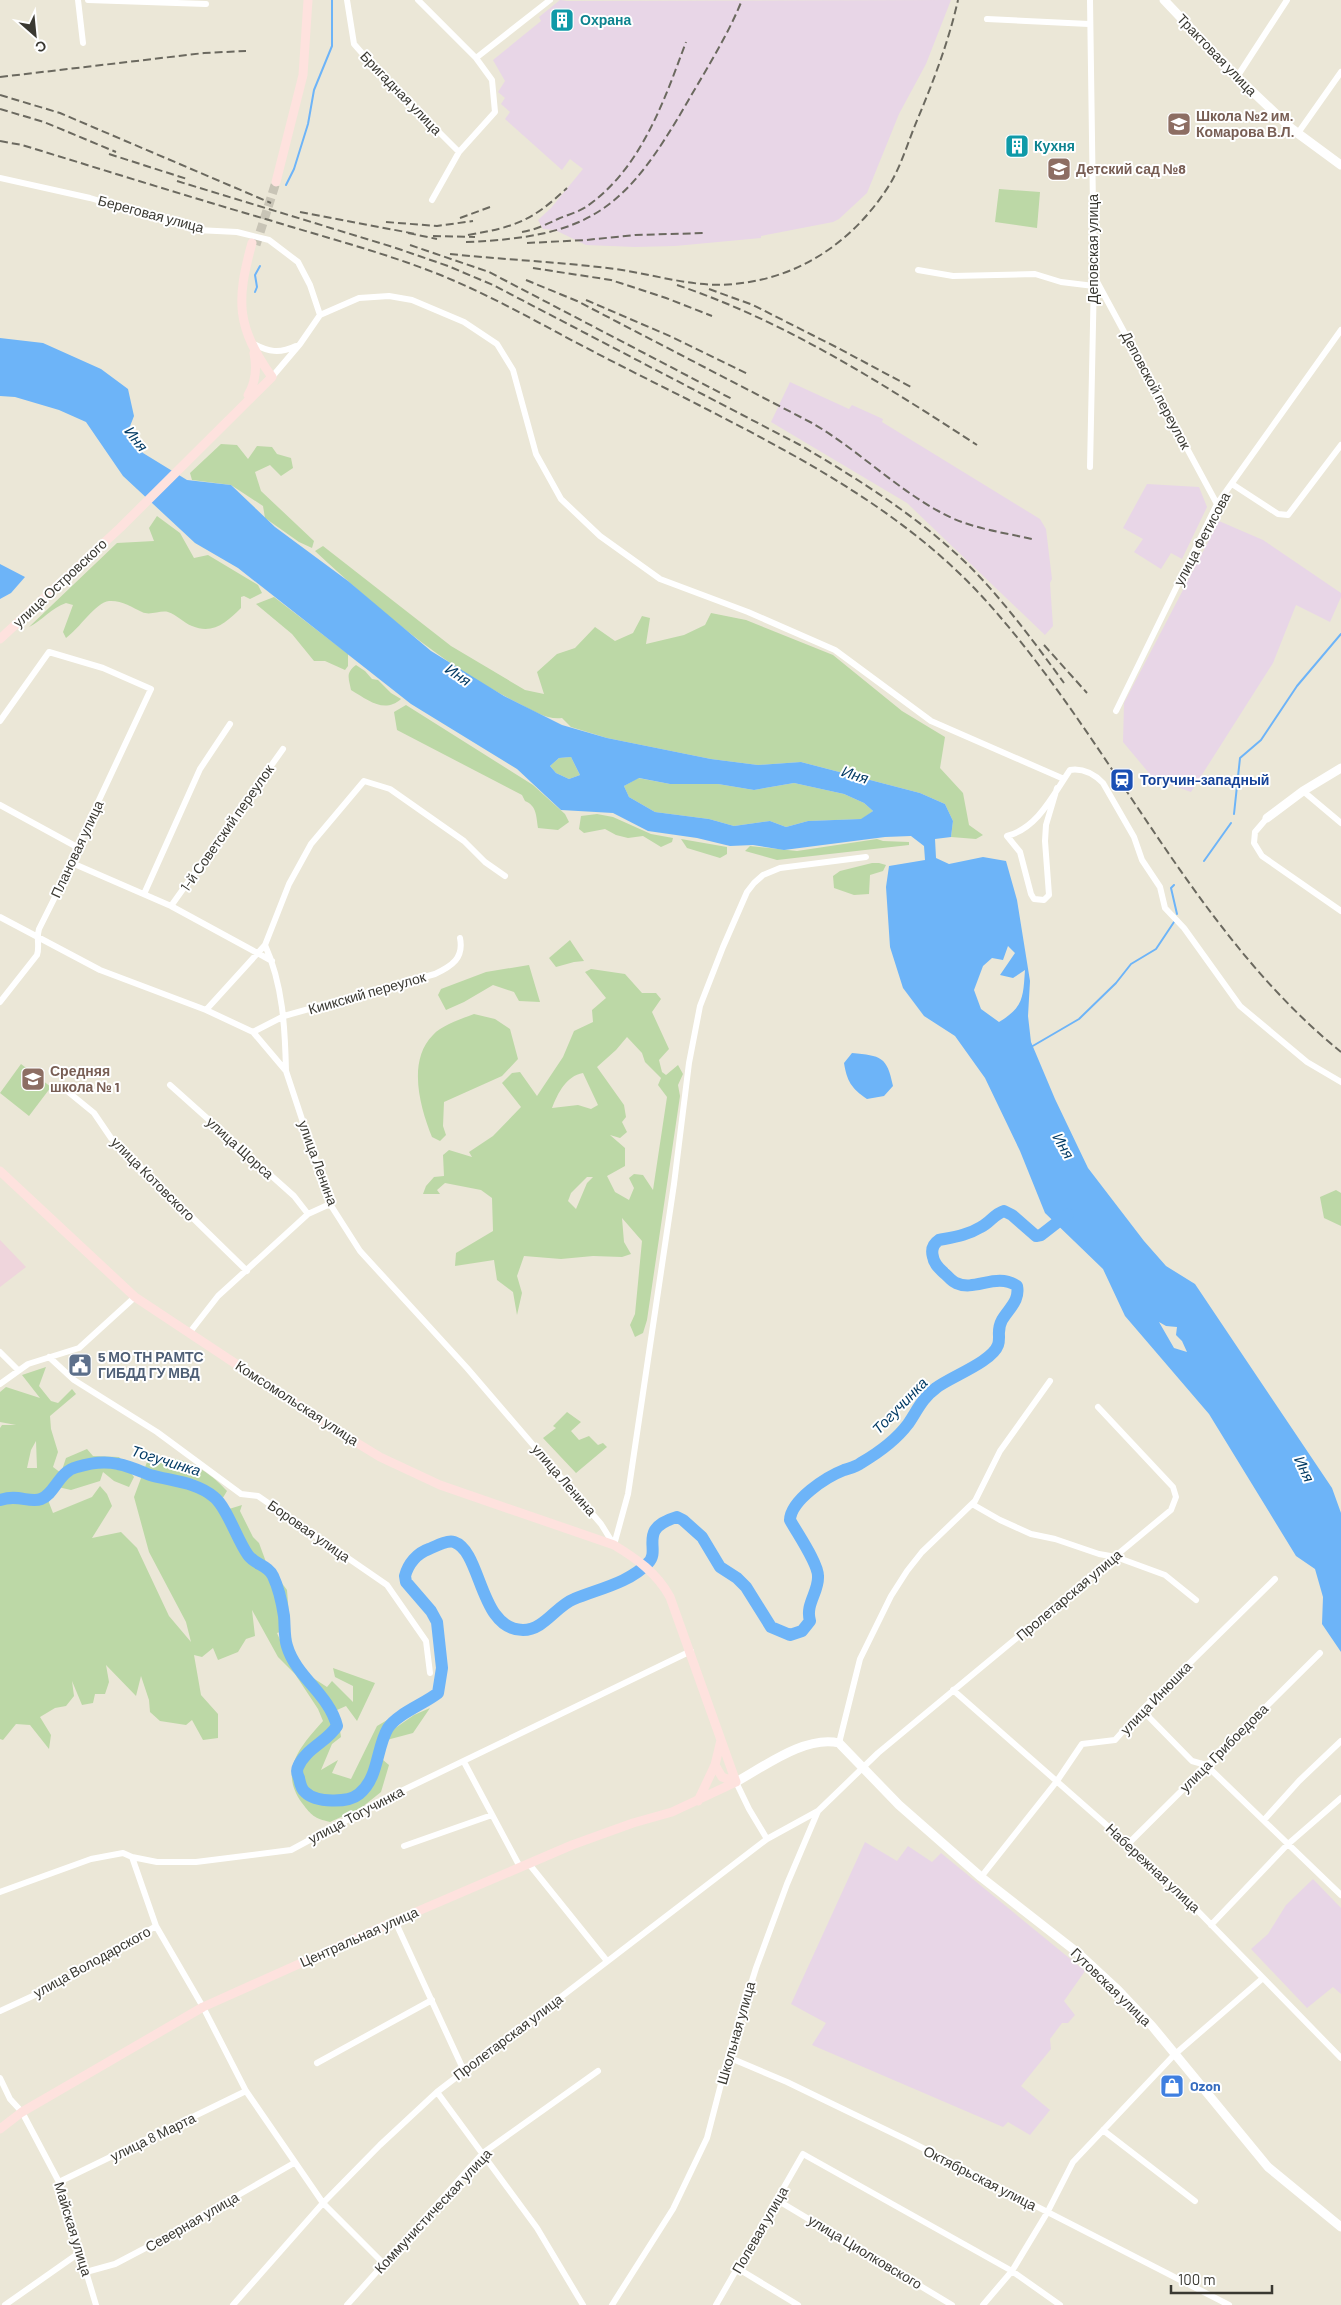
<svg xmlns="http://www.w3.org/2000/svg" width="1341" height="2305" font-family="Barlow,sans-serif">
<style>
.industrial{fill:#e8d6e7}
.medical{fill:#efd5dc}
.green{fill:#bcd8a6;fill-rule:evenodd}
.water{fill:#6db4f8;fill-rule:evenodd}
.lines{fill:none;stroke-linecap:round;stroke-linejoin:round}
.stream{stroke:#6db4f8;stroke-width:2}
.river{stroke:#6db4f8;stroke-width:12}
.secondary-tunnel{stroke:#c8c4b6;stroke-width:9;stroke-dasharray:9 4.5;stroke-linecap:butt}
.minor{stroke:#fff;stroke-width:6}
.tertiary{stroke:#fff;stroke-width:9}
.secondary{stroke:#fee2de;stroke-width:9}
.rail{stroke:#6b695f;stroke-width:2;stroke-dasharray:8 4;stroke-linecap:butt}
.labels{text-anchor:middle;stroke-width:4;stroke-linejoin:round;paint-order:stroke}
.culture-label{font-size:14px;font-weight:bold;fill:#0d838f;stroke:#fff;text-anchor:start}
.street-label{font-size:14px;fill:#3a3932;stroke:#fff}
.education-label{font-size:14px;font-weight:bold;fill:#785e54;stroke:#fff;text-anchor:start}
.transit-label{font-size:14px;font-weight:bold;fill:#164399;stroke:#fff;text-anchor:start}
.service-label{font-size:14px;font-weight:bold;fill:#4e5e75;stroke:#fff;text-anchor:start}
.shop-label{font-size:14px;font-weight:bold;fill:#366cbe;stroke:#fff;text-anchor:start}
.water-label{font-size:15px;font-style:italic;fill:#033b65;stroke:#fff}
</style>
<rect width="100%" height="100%" fill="#ebe7d7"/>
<path class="industrial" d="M560,0L567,1L951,0L926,64L899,114L867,193L839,219L833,222L761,236V238L675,246L635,247L586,245L555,230L543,229L538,220L551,208L583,169L570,159L562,170L505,119L510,112L501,104L505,98L498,92L505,81L493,60L541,21L539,17Z
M790,382L849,409L852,405L883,419L882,422L1040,519L1046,529L1052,579L1050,583L1053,626L1045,635L907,503L771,422Z
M1147,484L1199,487L1207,507L1182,559L1171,553L1161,569L1134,552L1143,539L1123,528Z
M1219,521L1263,540L1341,593V597L1330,622L1296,605L1273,663L1191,792L1154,779L1123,742L1124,703Z
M865,1842L897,1861L908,1846L932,1862L941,1853L1085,1971L1064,2001L1075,2015L1068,2023H1062L1050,2039L1051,2049L1021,2086L1050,2110L1030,2135L1008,2122L1003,2127L812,2045L826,2023L791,2004Z
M1313,1879L1341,1908V1994L1333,1987L1307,2008L1251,1949L1268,1934L1286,1905Z"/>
<path class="medical" d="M0,1240L26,1267L0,1287Z"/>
<path class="green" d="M999,189L1040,192L1037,228L995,222Z
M221,444L237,445L248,459L257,446L272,447L277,454L291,458L293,468L281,476L270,465L255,472L261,491L314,541L312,548L299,542L265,518L263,506L231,485L192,480L190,473Z
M157,516L180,533L194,558L208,555L258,585L262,593L250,599L244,596L241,597V608C227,622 213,635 192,626C184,623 177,615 168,612C160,610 150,616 142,612C132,607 121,600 109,601C96,602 79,629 66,638L63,632L73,605L66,603C51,608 43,620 29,627L117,543L154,541L149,528Z
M323,546L451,646L525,690L544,694L537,672L557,654L575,648L595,627L615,641L633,633L642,616L650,618L646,644L684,635L705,625L711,613L746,620L833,655L902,711L945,737L940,768L963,793L969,825L983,835L976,839L951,837L953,821L945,804L920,793L801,762L758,765L711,759L607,738L571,727L562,718C547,720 534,711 520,704C443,666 378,609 315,551Z
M274,597L348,654V666L345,670L325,661H314L292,634L256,604Z
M356,665L365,671L372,679L378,680L391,693L401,699C384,714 368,700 351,690C349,679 345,673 356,665Z
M406,705L533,785L565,814L569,822L558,830L538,828C536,816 537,806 525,801L522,795L397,730L394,712Z
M571,757L580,775L569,779L556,773L550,766L559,758Z
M638,778L670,784H718L754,790L794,783L844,794L864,803L873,811L862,819L808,821L786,827L770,821L734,826L709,819L655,812L629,797L624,786Z
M597,814L613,817L651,834L673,838L672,842L661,847L643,836L628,838L616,835L605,829L584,833L579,829L581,816Z
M681,839L727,847V854L720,858L687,848Z
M877,839L883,841L909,842V845L777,860L745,851L750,846L797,851Z
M872,863H879L886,865L883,871L870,875L869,894L854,895L834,888L833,876L840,871Z
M570,940L584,961L574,962L556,967L549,958Z
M529,965L540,1002L519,1001L514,992L493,985L464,1002L446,1010L438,995L441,989L486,972Z
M591,969L625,974L642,993H656L661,999L652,1012L669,1049L659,1060L662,1072L666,1075L678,1065L683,1074L678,1085L680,1096L647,1320L643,1333L635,1337L630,1325L635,1314L642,1241L622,1218L624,1242L631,1254L622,1257L593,1256L561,1259L524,1256L517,1276L522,1293L517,1315L513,1292L497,1280L494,1260L455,1266L456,1253L493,1231L492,1198L481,1190L445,1183L437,1190L440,1194H423L426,1186L434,1177L444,1176L443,1155L449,1150L472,1157L469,1152L493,1136L521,1107L502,1083L512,1073L520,1072L537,1096L563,1057L574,1031L593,1022L592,1010L606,998L585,972ZM627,1037L642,1053L645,1062L661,1078L658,1085L667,1097L653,1190L643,1175L634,1174L629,1178L634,1188L629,1200L615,1192L607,1176L625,1166V1148L610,1135L620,1138L627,1132L622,1122L626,1117L624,1105L597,1067L616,1050ZM583,1073L598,1105L591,1109L578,1105L552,1108C558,1093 566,1076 583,1073ZM587,1177H593L587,1183L576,1209L568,1201L571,1193Z
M474,1014L495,1019L510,1029L518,1059L502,1076L444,1102L443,1126L446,1135L440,1141L432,1137C420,1107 407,1061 433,1035C442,1025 461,1019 474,1014Z
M21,1064L51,1087L29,1116L0,1093Z
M1336,1190L1341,1193V1226L1324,1218L1320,1197Z
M46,1367L39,1386L51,1401L58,1403L72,1389L76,1394L50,1416L51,1429L58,1452L53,1467L61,1473L66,1458L87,1449L93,1456L119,1457L134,1477L129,1487L114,1481L103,1472L100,1481L71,1490L58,1487L48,1500L53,1513L92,1497L100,1486L107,1494L112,1506L92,1538L121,1532L137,1548L169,1616L191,1642L186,1622L149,1552L134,1497L147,1462C154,1461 162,1459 170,1459C190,1458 215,1477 227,1491L221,1501L229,1509L242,1505L240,1511L253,1537L259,1543L266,1562L287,1590L290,1629L277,1633L290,1663L327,1687L332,1681L353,1702V1686L335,1677L333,1668L375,1683L357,1721L346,1706L337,1710L341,1737L332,1744L321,1770L338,1760L332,1773L351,1779L377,1726L394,1716L383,1732L391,1731L414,1715L430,1708L413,1733L383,1741V1760L389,1765L381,1792L361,1808L330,1822C314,1818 312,1816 302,1803C278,1770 301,1746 323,1721L318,1709L295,1674L278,1657L252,1610L255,1636L246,1639L238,1652L218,1660L213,1648L202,1657L194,1655L201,1695L218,1714V1738L203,1740L192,1720L186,1725L160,1721L150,1712L149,1700L141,1676L136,1696L106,1665L109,1682L105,1694H95L93,1703L82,1705L72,1681L74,1696L66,1706L55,1708L40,1717L51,1735L49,1749L30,1725L16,1724L3,1740L0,1739V1428L2,1425H16L0,1422V1392L6,1387L40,1398L22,1375ZM36,1441L37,1468H27L31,1450Z
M567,1412L581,1422L571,1431L579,1440L589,1436L598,1445L603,1443L607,1447L576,1473L543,1438L556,1428L553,1426Z"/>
<path class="water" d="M0,338L43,343L101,369L128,389L134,416L127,434L143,453L187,480L231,485L275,527L348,581L431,651L504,696L562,725L607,738L711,759L758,765L801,762L920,793L945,804L953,821L951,837L935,839L936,858L949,864L983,857L1006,861L1017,900L1030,981L1028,1016L1031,1042L1055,1099L1088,1168L1144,1241L1166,1266L1195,1284L1332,1488L1341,1513V1652L1322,1624L1323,1597L1315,1569L1296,1556L1209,1414L1125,1316L1103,1269L1045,1213L1020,1151L985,1078L955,1036L924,1016L903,988L890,947L886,887L889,866L925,860L924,846L911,836L885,837L784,850L753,845L730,846L697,838L648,831L613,813L561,810L517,769L411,704L238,568L195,543L123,476L86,422L59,410L15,397L0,396ZM571,757L580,775L569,779L556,773L550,766L559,758ZM639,778L670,784H718L754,790L794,783L844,794L864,803L873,811L861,819L808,821L786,827L770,821L734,826L709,819L655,812L629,797L624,786ZM1008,946L1015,953L1000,975L1013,978L1025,970C1023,997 1024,1007 999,1022L981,1009L974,990L983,966L992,958L1003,960ZM1159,1322L1166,1326L1177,1327L1176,1335L1182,1341L1187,1352L1174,1348Z
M0,564L25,577L11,593L0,599Z
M852,1053C881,1056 887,1056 893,1086L884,1096L867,1099C851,1088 847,1081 844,1063Z"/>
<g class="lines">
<path class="stream" d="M286,185L294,169L308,124L314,90L332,46V0
M255,292L257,287L255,275L260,266
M1234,814L1240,758L1261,740L1297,686L1341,634
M1204,861L1231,823
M1174,885L1171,888L1177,914
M1031,1047L1079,1019L1116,983L1131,964L1156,949L1174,922"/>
<path class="river" d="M0,1500C17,1494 30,1503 41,1499C55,1494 59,1471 77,1467C90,1463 105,1461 118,1464C129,1466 140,1471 150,1475C171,1481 197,1482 214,1497C227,1507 237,1540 248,1555C255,1565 268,1565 273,1576C279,1589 282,1603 284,1616C285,1626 284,1637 287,1646C296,1677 329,1694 337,1726C327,1742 305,1749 298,1767C296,1771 297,1774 299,1778C300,1783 301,1789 305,1792C316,1803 348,1803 359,1794C379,1778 376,1748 388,1728C397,1714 424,1704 438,1693L442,1668L437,1622L431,1611L406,1582L405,1576C408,1564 417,1553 429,1549C436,1546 447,1540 454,1542C482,1551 479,1630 523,1630C544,1630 556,1606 574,1599C598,1589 629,1583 648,1563C662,1550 636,1529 677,1517L683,1520L702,1537L720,1567L737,1578L746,1587L771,1627L790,1635L802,1631L810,1621C805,1604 819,1592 818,1576C818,1563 797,1533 790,1520C791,1500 826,1477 844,1470C850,1468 856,1467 861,1463C878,1453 896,1440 908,1424C917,1411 922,1398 936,1388C950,1377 992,1362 998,1345C1001,1336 996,1331 1002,1320C1009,1308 1020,1301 1017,1286C996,1272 975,1292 956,1283C951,1281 948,1276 944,1273C939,1268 934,1264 933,1257C931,1250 933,1244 939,1240C954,1237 968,1235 981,1227C990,1223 994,1214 1004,1211L1012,1215L1036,1236L1041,1235L1068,1214"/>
<path class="secondary-tunnel" d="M256,245L276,182"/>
<path class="minor" d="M78,0L83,43
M88,0L206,4
M347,0L354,44L376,69L459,152
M418,0L476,58L492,80L495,112L459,152L432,200
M1090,0L1094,277L1090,467
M987,19L1089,24
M476,58L550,0
M1237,77L1287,0
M1298,133L1341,72
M0,178L90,198L197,230L237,232L269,240L298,262L310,285L320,315
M918,270L953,276L1035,274L1061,282L1094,286
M1095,278L1217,504
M252,343C269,352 279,354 296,346
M272,377L300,344L320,315L359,298L389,296L412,300L464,322L497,344L513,370L536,454L561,499L600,536L660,579L748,612L835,650L931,721L1064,779
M1232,484L1278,514L1288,515L1341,445
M1116,711L1217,504L1341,330
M0,721L49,652L103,668L151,689L77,847L72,863L39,929C36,939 40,946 37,955L0,1002
M1057,788L1046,825L1045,841L1049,895L1044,900L1034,899L1031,894L1020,852L1007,836C1038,828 1053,795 1070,770C1083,768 1094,774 1103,783L1134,837L1142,860L1160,887L1165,908L1184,928L1240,1006L1307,1062L1341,1082
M1303,791L1341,823
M0,805L77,847
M1267,818L1255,832L1254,843L1262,856L1341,911
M72,863L171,906L272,961
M144,894L200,769L230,724
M171,906L283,749
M0,917L100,970L206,1010L253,1032L286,1071L330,1204L360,1251L467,1368L601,1524L614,1545
M265,945C283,985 285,1028 286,1071
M206,1010L265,945L289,884L311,844L364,781L390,789L464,841L485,862L505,876
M253,1032L284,1016L435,974C452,966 464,958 460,938
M170,1085L294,1196L308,1214
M61,1086L94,1113L111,1138L247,1271
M190,1332L218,1296L308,1214L330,1204
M0,1352L18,1370
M49,1357L74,1380L157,1432L241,1494L258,1496L387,1585L426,1641L430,1673
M0,1384L28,1364L79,1348L135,1297
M972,1504L1000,1520L1031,1534L1055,1539L1099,1554L1116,1557L1165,1575L1196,1600
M614,1545L628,1494L674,1184L689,1063L700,1006L723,947L747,892L754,883L763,875L780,868L866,857
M953,1690L1128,1844L1191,1904L1341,2058
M1142,1710L1192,1761L1206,1765L1341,1895
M839,1743L860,1659L891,1596L907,1571L922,1552L975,1501L1000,1451L1050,1381
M464,1762L520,1867
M736,1782L749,1809L767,1839
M1264,1820L1299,1781L1341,1741
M1128,1844L1320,1653
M404,1846L492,1815
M132,1857L156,1926L203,2007L246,2091L323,2203L383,2263
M529,1864L607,1961
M981,1877L1057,1781L1082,1744L1115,1740L1142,1710L1275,1579
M0,1892L91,1859L123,1853L132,1857L157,1862H196L291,1850L393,1795L691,1651
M395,1921L464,2071
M1211,1925L1287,1845L1341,1798
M0,2011L61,1983L156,1926
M728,2057L787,2082L907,2140L1229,2305
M317,2063L432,2000
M0,2078L10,2099L22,2112L59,2182L96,2305
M437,2092L537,2228L583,2305
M1103,2130L1195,2201
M59,2182L246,2091
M777,2200L952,2305
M737,2268L798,2305
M86,2272L115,2264L155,2243L294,2163
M5,2305L79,2253
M233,2305L323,2203L380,2145L437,2092L767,1839L818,1811
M347,2305L483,2153L598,2071
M612,2305L673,2209L707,2138L728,2057L756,1968L787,1884L818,1811L878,1753L1171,1510L1176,1497L1173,1487L1098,1407
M716,2305L803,2154L1012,2271L1060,2305
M983,2305L1012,2271L1047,2213L1073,2162L1174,2055L1263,1978"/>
<path class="tertiary" d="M1164,0L1237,77L1292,129L1341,165
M1267,818L1303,791L1341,768
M736,1782C765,1766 806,1735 839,1743L899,1805L981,1877L1078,1953L1118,1990L1152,2026L1268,2167L1341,2227"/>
<path class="secondary" d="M276,182L303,75L308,0
M248,395C256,382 257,368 254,353
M0,639L120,528L272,377C236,327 236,301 252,243
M0,1171L135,1297L331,1427L380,1457L440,1485L614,1545C637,1559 657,1573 670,1597L736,1782
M715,1765L722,1777L736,1782
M698,1801L715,1765L721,1740
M0,2129L22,2112L203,2007L395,1921L572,1845L633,1823L672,1812L736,1782"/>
<path class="rail" d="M0,77L204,53L246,51
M0,95L60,113L271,203
M0,109L44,122L116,152
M0,141L22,145C104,170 186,196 269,220C327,238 386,253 443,276C484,293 523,314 562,335C603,357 645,378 687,399C796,455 906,511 988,603C1114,744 1193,932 1341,1052
M109,154L187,179
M177,181L393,247L448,266L493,285L800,445C863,482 927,522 978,575C1010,609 1037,646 1064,683
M300,212L416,234
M460,218L490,207
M386,222L437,226L473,221
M522,232C535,230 547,224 558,219C567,215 578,212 586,207C641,169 664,101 686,42
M408,233L437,239
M468,235C515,227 532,221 567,188
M433,236L475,237
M466,242C593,237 626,208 688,101C707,68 728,35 742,0
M527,243L586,240L635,235L705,233
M410,245L489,272L732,399
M450,254C507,260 565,262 622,270C660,276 697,288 734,284C801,278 855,240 890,184C902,164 909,139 918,118C934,80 949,40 958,0
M533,268L611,280L666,298L712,316
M526,280L577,301L812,423C857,449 894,487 940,512C968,528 1001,532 1032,539
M677,285C785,321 883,384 977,445
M709,289L753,305L836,347L913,388
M586,300L672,337L748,374
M1044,645L1087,693"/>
</g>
<defs>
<g id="building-square" transform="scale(1.25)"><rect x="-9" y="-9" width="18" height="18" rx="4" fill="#0f9aa8" stroke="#fff"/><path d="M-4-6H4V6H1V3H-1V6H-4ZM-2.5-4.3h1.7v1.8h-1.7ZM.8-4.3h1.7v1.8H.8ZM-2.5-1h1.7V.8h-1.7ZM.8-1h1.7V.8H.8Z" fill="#fff"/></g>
<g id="school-square" transform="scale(1.25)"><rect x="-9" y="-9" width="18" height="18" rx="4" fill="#8d6e63" stroke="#fff"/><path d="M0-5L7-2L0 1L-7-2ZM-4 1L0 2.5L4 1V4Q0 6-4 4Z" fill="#fff"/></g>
<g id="station-square" transform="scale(1.25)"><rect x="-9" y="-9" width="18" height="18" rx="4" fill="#1a4fb4" stroke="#fff"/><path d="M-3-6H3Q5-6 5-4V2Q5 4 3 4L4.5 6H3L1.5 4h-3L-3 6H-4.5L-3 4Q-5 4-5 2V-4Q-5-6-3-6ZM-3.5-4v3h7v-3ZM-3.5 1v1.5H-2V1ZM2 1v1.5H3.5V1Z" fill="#fff"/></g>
<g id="civic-square" transform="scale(1.25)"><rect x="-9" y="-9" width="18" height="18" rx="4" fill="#5c6f8a" stroke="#fff"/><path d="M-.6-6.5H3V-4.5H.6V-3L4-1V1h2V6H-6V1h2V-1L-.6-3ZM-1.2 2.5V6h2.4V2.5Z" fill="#fff"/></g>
<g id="shop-square" transform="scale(1.25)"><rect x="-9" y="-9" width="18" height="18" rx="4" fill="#3f7fe0" stroke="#fff"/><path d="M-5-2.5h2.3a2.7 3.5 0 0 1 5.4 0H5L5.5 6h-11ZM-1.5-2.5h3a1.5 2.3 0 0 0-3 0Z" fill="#fff"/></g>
</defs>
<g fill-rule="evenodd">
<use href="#building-square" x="562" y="20"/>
<use href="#school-square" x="1179" y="124"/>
<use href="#building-square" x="1017" y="146"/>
<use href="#school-square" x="1059" y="169"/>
<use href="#station-square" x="1122" y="780"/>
<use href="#school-square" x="33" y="1079"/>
<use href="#civic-square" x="80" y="1365"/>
<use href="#shop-square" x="1172" y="2086"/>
</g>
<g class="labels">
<g class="culture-label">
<text x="580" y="25">Охрана</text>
<text x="1034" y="151">Кухня</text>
</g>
<g class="street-label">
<text transform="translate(1217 55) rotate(46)" y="5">Трактовая улица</text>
<text transform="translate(401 93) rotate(46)" y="5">Бригадная улица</text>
<text transform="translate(151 214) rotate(15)" y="5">Береговая улица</text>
<text transform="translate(1093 249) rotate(-90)" y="5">Деповская улица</text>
<text transform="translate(1156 390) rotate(62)" y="5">Деповской переулок</text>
<text transform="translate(1202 539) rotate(-62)" y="5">улица Фетисова</text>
<text transform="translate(60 583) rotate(-43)" y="5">улица Островского</text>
<text transform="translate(227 828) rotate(-55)" y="5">1-й Советский переулок</text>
<text transform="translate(77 849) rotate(-65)" y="5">Плановая улица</text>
<text transform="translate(367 993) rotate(-16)" y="5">Киикский переулок</text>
<text transform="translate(240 1148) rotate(42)" y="5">улица Щорса</text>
<text transform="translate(318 1163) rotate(70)" y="5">улица Ленина</text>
<text transform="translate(153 1179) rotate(45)" y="5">улица Котовского</text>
<text transform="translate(297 1403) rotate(33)" y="5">Комсомольская улица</text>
<text transform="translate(564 1480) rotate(49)" y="5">улица Ленина</text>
<text transform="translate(309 1531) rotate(35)" y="5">Боровая улица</text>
<text transform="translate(1069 1595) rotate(-40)" y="5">Пролетарская улица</text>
<text transform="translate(1156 1698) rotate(-46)" y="5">улица Инюшка</text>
<text transform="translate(1224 1748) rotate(-45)" y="5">улица Грибоедова</text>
<text transform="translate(356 1815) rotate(-28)" y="5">улица Тогучинка</text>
<text transform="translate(1153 1868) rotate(43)" y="5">Набережная улица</text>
<text transform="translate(359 1937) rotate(-24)" y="5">Центральная улица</text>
<text transform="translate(92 1962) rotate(-29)" y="5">улица Володарского</text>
<text transform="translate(1111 1987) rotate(44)" y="5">Гутовская улица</text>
<text transform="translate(736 2033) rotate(-74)" y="5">Школьная улица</text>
<text transform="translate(508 2037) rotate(-37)" y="5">Пролетарская улица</text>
<text transform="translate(153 2137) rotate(-26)" y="5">улица 8 Марта</text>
<text transform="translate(980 2178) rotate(27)" y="5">Октябрьская улица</text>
<text transform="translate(433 2211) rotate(-47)" y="5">Коммунистическая улица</text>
<text transform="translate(192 2222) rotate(-30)" y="5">Северная улица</text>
<text transform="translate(73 2229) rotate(73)" y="5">Майская улица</text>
<text transform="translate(760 2230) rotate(-60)" y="5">Полевая улица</text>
<text transform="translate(865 2252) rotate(31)" y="5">улица Циолковского</text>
</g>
<g class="education-label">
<text x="1196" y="121">Школа №2 им.<tspan x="1196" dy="16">Комарова В.Л.</tspan></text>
<text x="1076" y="174">Детский сад №8</text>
<text x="50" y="1076">Средняя<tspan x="50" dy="16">школа № 1</tspan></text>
</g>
<g class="transit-label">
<text x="1140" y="785">Тогучин-западный</text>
</g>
<g class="service-label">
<text x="98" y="1362">5 МО ТН РАМТС<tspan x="98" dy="16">ГИБДД ГУ МВД</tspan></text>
</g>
<g class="shop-label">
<text x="1190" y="2091">Ozon</text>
</g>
<g class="water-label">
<text transform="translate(136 439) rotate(52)" y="5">Иня</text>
<text transform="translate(458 675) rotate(34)" y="5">Иня</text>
<text transform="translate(855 775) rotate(18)" y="5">Иня</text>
<text transform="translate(1063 1146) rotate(60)" y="5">Иня</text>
<text transform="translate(900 1406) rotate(-46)" y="5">Тогучинка</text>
<text transform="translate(166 1461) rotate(17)" y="5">Тогучинка</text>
<text transform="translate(1304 1469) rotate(65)" y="5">Иня</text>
</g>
</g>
<g transform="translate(35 35) rotate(153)" stroke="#ffffff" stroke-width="4" paint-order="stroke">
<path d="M0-4L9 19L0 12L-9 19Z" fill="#3a3932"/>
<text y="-8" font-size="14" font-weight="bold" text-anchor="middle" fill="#3a3932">С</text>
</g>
<path d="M1171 2285v8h101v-8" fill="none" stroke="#3a3932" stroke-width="2.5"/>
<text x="1178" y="2285" font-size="15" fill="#3a3932" stroke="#ffffff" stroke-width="4" paint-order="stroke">100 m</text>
</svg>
